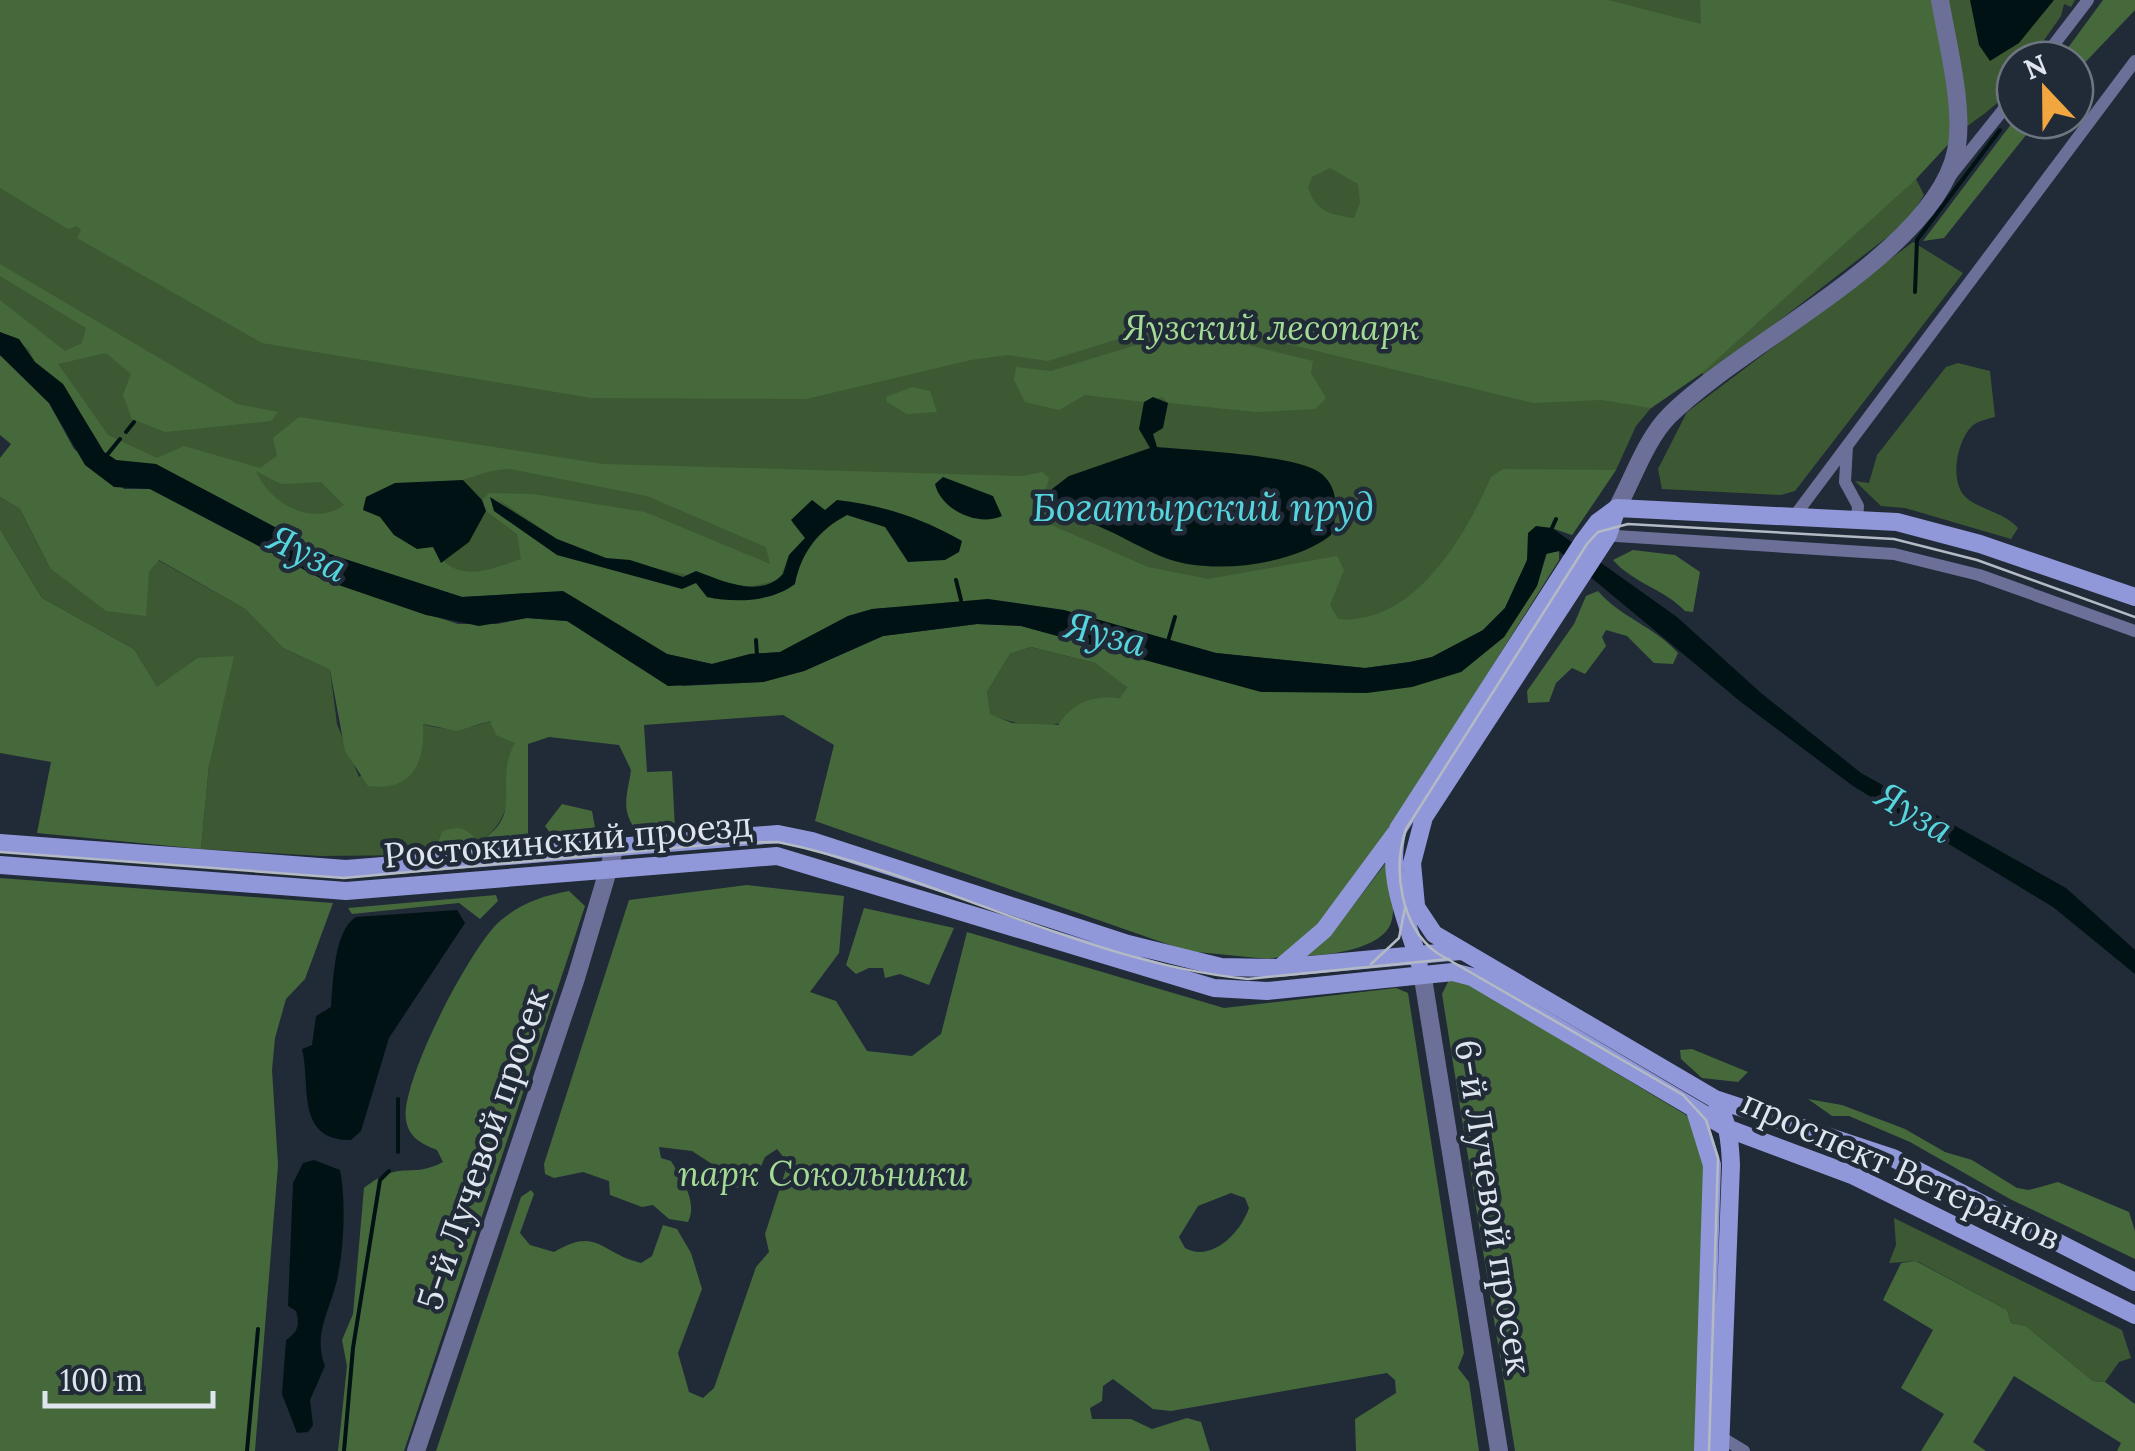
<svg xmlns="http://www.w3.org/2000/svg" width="2135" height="1451" font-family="Lora,serif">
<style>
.green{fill:#3c5933}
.forest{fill:#46693b;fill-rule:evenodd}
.water{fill:#001214}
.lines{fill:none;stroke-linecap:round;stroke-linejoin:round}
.stream{stroke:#001214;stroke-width:4}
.minor{stroke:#6c7099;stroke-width:12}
.tertiary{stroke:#6c7099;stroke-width:18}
.secondary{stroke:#9198d9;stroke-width:18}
.tram{stroke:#b3bac4;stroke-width:2.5}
.labels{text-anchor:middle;stroke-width:9;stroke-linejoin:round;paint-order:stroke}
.park-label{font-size:35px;font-style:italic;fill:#a4db94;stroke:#212a37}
.street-label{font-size:35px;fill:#dfe5ee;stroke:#212a37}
.water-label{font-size:38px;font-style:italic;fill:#55d5dd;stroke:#212a37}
</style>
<rect width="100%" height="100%" fill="#212a37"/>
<path class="green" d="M0,0H2075L2071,7L2064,4L2061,16L2030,60H2015C2015,102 1982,112 1954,137C1941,150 1929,165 1916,179L1924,195L1908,221L1705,378L1702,373L1651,408L1636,426L1616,470L1572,535L1552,528L1482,631L518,593L116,460L5,332H0Z
M1913,242L1963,273L1795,491L1781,495L1662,489L1658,469L1687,412Z
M1958,363L1990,371L1995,417C1987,419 1978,421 1972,426C1956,442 1948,486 1969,500C1985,511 2005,513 2018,528L2011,539L1905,508L1881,506L1855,481L1869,483L1877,455L1946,367Z
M0,497L20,509L50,568L149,572L158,560L245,609L283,648L330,670L337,724L359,777L422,724C445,731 468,730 490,721L515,743C507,785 516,820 478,842C465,830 460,825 442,831L433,854L421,855L321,856L201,849L209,765L197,658L157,688L134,649L42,598L0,529Z
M1031,647L1095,663L1127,686L1121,698C1093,696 1086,711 1062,722C1042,732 1009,722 989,714L987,692L1010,654Z
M1894,1218L2122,1330L2131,1358L2119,1362L2105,1382L2093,1381L2026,1326L2011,1323L2007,1310L1917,1261L1889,1263L1896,1245Z"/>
<path class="forest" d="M0,0H1608L1701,24L1700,0H1933L1955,137L1916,179L1702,373L1651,408L1602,400L1533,403L1234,331L1156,327L1048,361L1007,355L971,360L806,399L591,398L262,343L77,238L81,230L77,226L68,229L0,188ZM1330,168L1358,184L1360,203L1354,218C1330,215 1315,211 1308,187L1312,177Z
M2103,0H2135V10L2075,73V60H2059Z
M2015,119L2038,120L1944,238L1923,241Z
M0,264L237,404L278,412L271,421L165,432L132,419L123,395L131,374L106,353L58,364L108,435L157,458L184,446L260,468L277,456L273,438L299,417L603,464L1022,476L1042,472L1049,478L1042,502L1049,524L1148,567L1208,579L1337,556L1344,570L1330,605L1338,619C1414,626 1466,535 1491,477L1503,469L1616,470L1572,535L1552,528L1527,560L1505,608L1482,631L1432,657L1410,662L1365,668L1216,653L1064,610L988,599L873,609L848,616L780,652L750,654L712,664L667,654L563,591L462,597L320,551L156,464L116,460L104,452L63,384L35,362L29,349L0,332V300L65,351L82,343L86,328L0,276ZM510,469L647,496L766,547L770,564L645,512L533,494L489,493L482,500L486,511L517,534L521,559C487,571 452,585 433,546L394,535L366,497C402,478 419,488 454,482C474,478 488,469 510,469ZM256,471L281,484L321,482L344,505C312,528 269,503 256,471ZM495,497L557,539L606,558L747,587L779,580L789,555L805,538L792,523L825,510L933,524L885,527L847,515C811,534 804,560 785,591C760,599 734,603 707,597L696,583L682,588L557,555Z
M1159,338L1232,341L1313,361L1311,373L1326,398L1315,409L1255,412L1168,403L1162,397L1144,402L1085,395L1059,410L1025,402L1014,380L1016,367L1051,371Z
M0,355L49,403L74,449L124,489H150L324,580L458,624H497L527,618L567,621L683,686L763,682L804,671L883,636L977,624L1021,626L1215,678L1461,672L1504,637L1537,586L1547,553L1559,551V560L1398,816L1332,911L1286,956L1268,959L1187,951L815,821L834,745L783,715L644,725L647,772L672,771L675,829H635C620,808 628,793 631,770L619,745L549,737L528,744V844L433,854L442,831C459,825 467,828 478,842C527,815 492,784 515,743L496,735L490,721L457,731L423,724C425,762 413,792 368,786L345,751L330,670L283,648L245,609L159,560L149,572L146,616L106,611L50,568L20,509L0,497V458L11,444L0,435ZM1031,647L1095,663L1127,687L1120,698C1092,696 1075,701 1058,725L1012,723L990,714L987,692L1010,654Z
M912,387L930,391L937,412L907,414L887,402L886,397Z
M0,529L42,598L134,649L157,687L197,658L234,656L209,765L201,849L37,833L51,762L0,753Z
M1633,550L1675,555L1700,572L1693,612L1685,611C1664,589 1633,583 1613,560Z
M1598,591C1620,617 1655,627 1678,653L1673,664L1654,663L1627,636L1606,630L1602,637L1606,646L1585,674L1572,668L1556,683L1549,702L1528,703L1527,691L1574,624L1586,596Z
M562,804L592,811L595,827L554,838L545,826Z
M1388,860C1389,878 1397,906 1391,923C1382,949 1329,955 1306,956L1333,932Z
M0,878L333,903L305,979L286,999L275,1038L272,1070L278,1165L255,1451H0Z
M747,885L844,896L839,953L810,992L836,1001L867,1051L912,1056L941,1034L967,932L1224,1008L1396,988L1408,993L1464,1353L1458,1368L1469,1382L1479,1451H1356L1355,1419L1396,1393L1395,1380L1387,1373L1171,1411L1153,1409L1113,1379L1103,1386L1102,1401L1090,1408L1092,1419H1131L1152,1429L1187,1418L1201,1422L1210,1451H436L521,1197L531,1190L534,1194L520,1233L530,1245L554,1252C598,1226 600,1253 641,1263L652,1256L663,1225L677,1229L691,1253L702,1289L678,1353L689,1392L703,1398L714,1388L756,1267L769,1252L765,1234L788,1163L777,1149L765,1157L751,1189L731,1187L715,1166L692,1151L659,1147L661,1158L671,1161C682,1179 698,1202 688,1222L669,1219L653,1205L642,1207L610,1195L609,1181L583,1172L554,1178L545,1174L544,1164L629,900ZM1231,1193L1245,1198L1249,1208C1241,1232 1212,1263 1185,1248L1179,1237L1198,1206Z
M569,891L585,906L404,1451H338L347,1366L342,1340L353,1314L364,1188C403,1158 409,1180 443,1162L437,1150C422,1144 409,1138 406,1120C400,1082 471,946 500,921C521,903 542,896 569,891Z
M496,895L498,901L480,919L459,903L352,914L348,908Z
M864,908L954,928L929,985L900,974L885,978L883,968H869L856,974L846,965Z
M1449,980L1470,985L1691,1118L1704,1159L1698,1451H1515L1442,994Z
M1692,1049L1748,1072L1738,1082L1702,1078L1681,1059L1680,1050Z
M1808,1099L1842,1105L1905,1129L1945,1152L1972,1160L2017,1188L2029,1190L2058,1182L2129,1212L2135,1231V1259L2010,1199L1910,1142L1849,1116H1832Z
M1916,1261L2007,1310L2011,1323L2026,1326L2093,1381L2105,1382L2135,1404V1451H2117L2121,1443L2014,1376L1973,1442L1986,1451H1921L1944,1414L1901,1388L1933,1330L1883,1300L1901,1263Z"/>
<path class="water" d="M1970,0H2054L2019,43L1990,61L1979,45Z
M0,332L19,339L35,362L63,384L104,452L116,460L156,464L320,551L462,597L563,591L667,654L712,664L750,654L780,652L848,616L872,609L988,599L1064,610L1216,653L1365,668L1410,662L1432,657L1483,630L1505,608L1527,560L1528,533L1536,526L1552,528L1677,617L1761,693L1861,773L2066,888L2135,950V974L2053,907L1853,786L1741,702L1559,551L1546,554L1537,586L1504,637L1461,672L1412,687L1367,693L1261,692L1021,626L977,624L883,636L804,671L763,682L668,686L567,621L527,618L479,626L426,615L324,580L150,489L114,487L85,465L49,403L0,355Z
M1153,397L1168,403L1163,428L1153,434L1157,447C1190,450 1294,455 1319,472C1340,486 1338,515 1331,535C1293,565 1214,575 1168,559C1144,550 1122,536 1098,526C1081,519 1063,519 1051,504L1052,489L1069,476L1150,448L1139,429L1144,402Z
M943,477L993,496L1002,516C978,527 941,510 935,484Z
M463,480L482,500L486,511L469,542L441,563L433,547L417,549L394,535L380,517L363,510L366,497L395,483Z
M490,497L557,539L606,558L630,560L683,577L696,571C723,581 760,599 783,574L789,555L805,538L791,520L812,500L825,510L837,500C882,505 922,518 962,541L959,552L945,560L908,562L885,527L847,515C818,530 801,553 795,584C771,602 736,603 707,597L696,583L682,589L557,555L494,511Z
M457,910L465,923L389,1038L361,1131L351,1140C295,1141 311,1085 302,1049L312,1045L316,1016L331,1007C333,982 334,930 356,917Z
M314,1160L340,1170C346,1200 344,1245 338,1275C332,1308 312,1333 325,1366L310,1400L313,1425L308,1432L297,1433L282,1394L286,1340C298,1332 300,1325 296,1311L288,1306L293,1183L303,1163Z"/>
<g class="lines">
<path class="stream" d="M1915,292L1917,240L2000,130
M126,432L134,422
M107,455L120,439
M1552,528L1556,519
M956,580L961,600
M756,640L757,656
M1168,641L1175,617
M398,1152V1099
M247,1451L258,1329
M344,1451L353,1348L380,1180L389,1171"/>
<path class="minor" d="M2042,60L2088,0
M1951,175L2015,95
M1847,446L1845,482L1858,506L1857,520
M1793,518L2135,61
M1601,535L1894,554L1979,575L2135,631
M1714,1433L1744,1451"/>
<path class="tertiary" d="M1617,508C1633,479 1646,439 1669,416C1741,343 1935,253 1956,151C1965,110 1947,42 1940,0
M1422,972L1499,1451
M416,1451L576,978L615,847"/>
<path class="secondary" d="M1617,508L1897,522L1980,544L2135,597
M0,843L346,869L778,834L812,841L1128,944L1221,967L1278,968L1460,951
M0,865L346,891L777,856L1214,988L1267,991L1453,972L1472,977L1729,1129L1852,1175L2135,1315
M1416,907L1434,934L1715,1099C1728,1121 1730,1140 1731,1165L1720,1451
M1417,916L1412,863L1424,817L1608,535L1617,508
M1419,962C1407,919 1385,877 1398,829L1583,542L1598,522L1617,508
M1283,965L1324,930L1395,834
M1715,1099L1893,1158L2135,1282
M1695,1110L1712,1165L1703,1451"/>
<path class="tram" d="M0,852L344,878L728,843L778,842C936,875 1087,963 1248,979L1449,959
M1371,964L1399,938L1405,908
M1709,1451L1718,1158L1706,1120L1683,1095L1437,953C1401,927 1392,870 1406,829L1587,544L1598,532L1628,524L1894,539L1977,560L2135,617"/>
</g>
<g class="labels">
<g class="park-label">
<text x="1271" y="340">Яузский лесопарк</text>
<text x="823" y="1186">парк Сокольники</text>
</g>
<g class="street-label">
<text transform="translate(568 840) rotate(-5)" y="12">Ростокинский проезд</text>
<text transform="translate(483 1149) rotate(-71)" y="12">5-й Лучевой просек</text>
<text transform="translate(1901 1170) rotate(24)" y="12">проспект Ветеранов</text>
<text transform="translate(1493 1207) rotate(81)" y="12">6-й Лучевой просек</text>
</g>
<g class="water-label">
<text x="1203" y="521">Богатырский пруд</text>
<text transform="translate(307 553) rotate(26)" y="13">Яуза</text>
<text transform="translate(1105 634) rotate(14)" y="13">Яуза</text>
<text transform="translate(1914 812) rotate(31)" y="13">Яуза</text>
</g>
</g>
<g transform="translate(2045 90) rotate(338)"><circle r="48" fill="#212a37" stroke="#6d7580" stroke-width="2.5"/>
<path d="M0-8L18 38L0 25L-18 38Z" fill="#f1a640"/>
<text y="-15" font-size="28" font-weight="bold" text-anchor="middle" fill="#dfe5ee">N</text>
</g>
<path d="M45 1391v15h168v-15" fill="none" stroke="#dfe5ee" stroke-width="5"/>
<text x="60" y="1391" font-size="30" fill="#dfe5ee" stroke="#212a37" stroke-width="8" paint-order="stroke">100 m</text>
</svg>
